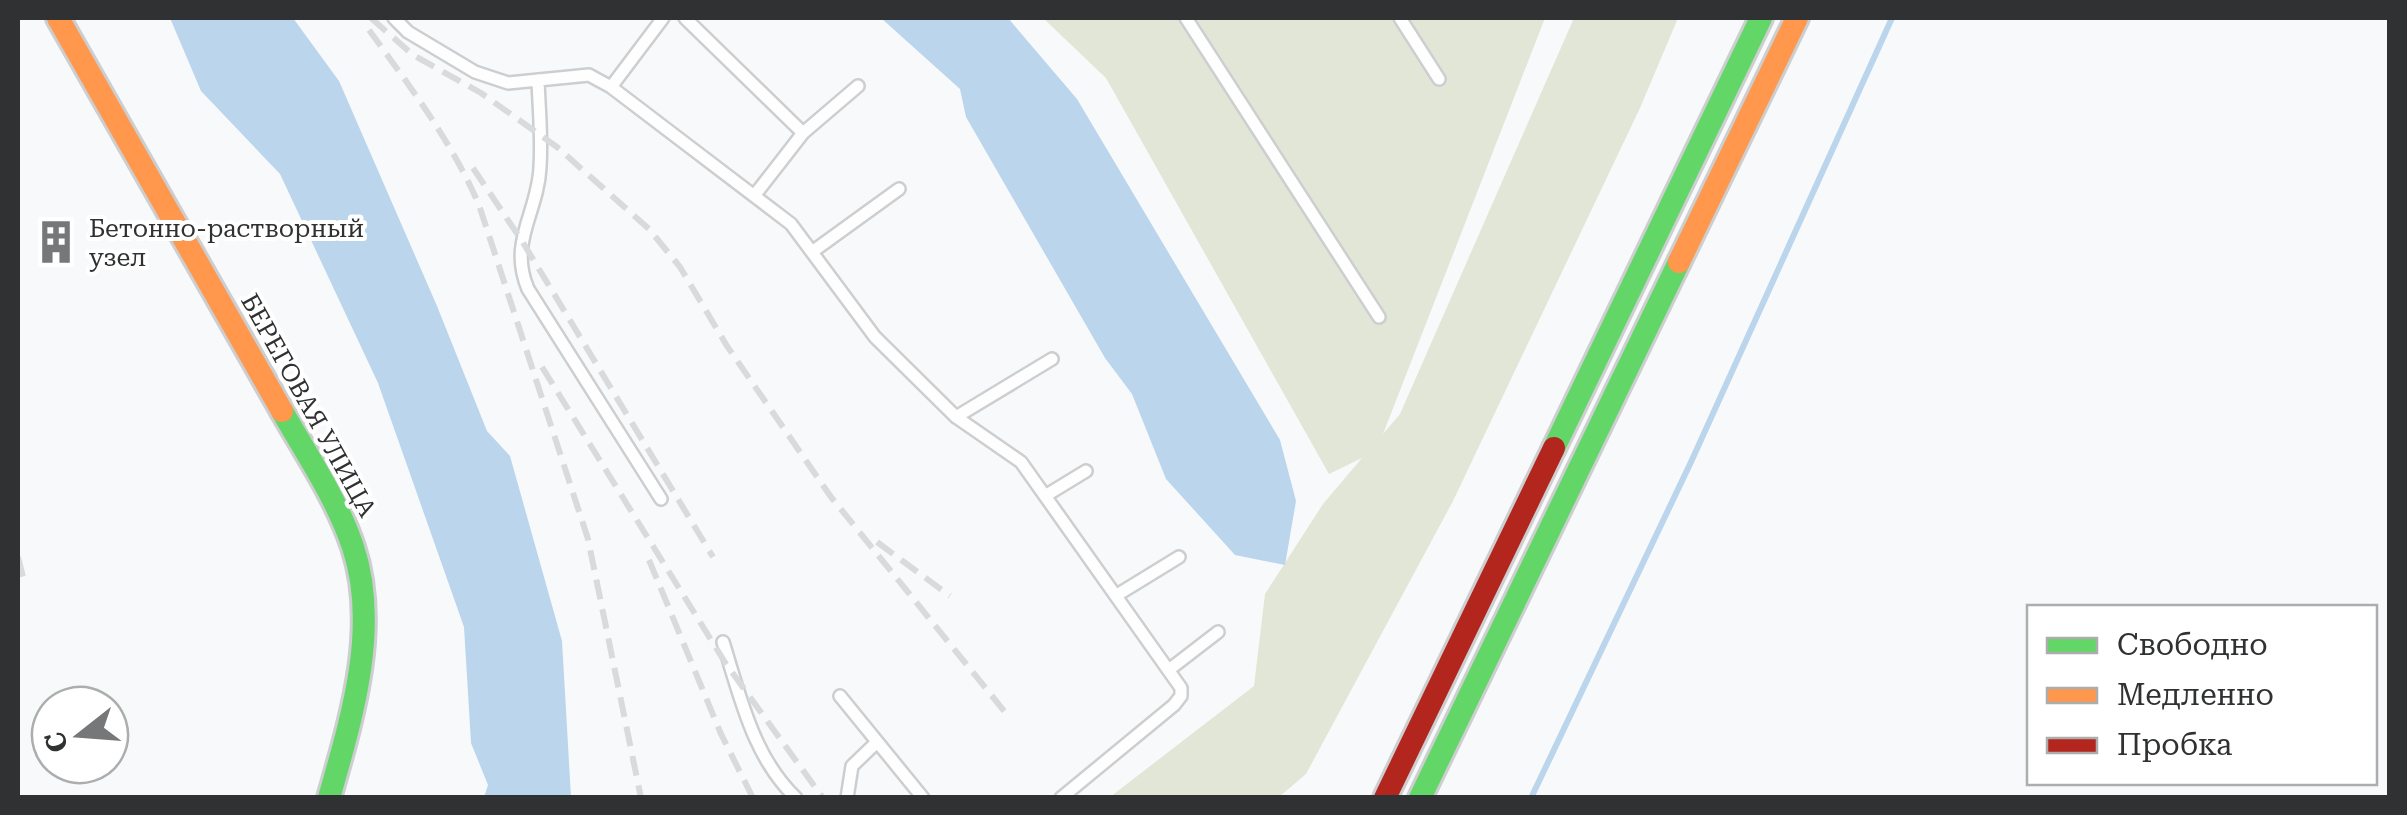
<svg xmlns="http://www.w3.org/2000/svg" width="2407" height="815" font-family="'Roboto Serif',serif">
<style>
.green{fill:#e1e6d6}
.water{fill:#bad5ec}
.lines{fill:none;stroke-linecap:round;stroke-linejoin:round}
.stream{stroke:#bad5ec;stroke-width:6}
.lane-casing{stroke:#cdced0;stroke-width:16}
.fast-casing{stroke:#cdced0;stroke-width:28}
.slow-casing{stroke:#cdced0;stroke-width:28}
.jam-casing{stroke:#cdced0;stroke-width:28}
.lane{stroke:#fefefe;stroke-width:11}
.fast{stroke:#63d668;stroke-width:22}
.slow{stroke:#ff974d;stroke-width:22}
.jam{stroke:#b3261e;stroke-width:22}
.rail{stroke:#d9dadb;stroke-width:6;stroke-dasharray:20 10;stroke-linecap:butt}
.labels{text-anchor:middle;stroke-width:8;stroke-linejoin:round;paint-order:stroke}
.poi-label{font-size:25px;fill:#303132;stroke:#fff;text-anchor:start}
.street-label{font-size:25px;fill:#303132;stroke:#fff}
</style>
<rect width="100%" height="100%" fill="#f8f9fb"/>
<path class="green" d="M1043,18H1545L1383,434L1400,414L1574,18H1678L1640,108L1453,501L1306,774L1279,797H1110L1254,686L1265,594L1323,504L1362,458L1329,474L1106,78Z"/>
<path class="water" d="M170,18H293L339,81L437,306L487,431L510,456L562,641L571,797H484L488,785L471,743L464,627L378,383L280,174L201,91Z
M881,18H1008L1077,99L1280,440L1296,501L1285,565L1235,555L1166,479L1132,394L1105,358L966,117L960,89Z"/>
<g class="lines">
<path class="stream" d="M1531,798L1691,462L1892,18"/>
<g class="lane-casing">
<path id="lane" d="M394,18L408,32L475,72L508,83L589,75L611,87L791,224L875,337L956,417L1021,462L1181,688V696L1174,705L1061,798
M685,18L803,133
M1186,18L1379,317
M1400,18L1439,79
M538,80C539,109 542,138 540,167C538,213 508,242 528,289L661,499
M611,87L663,18
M754,196L803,133L858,86
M812,252L899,189
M956,417L1052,359
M1045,496L1086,471
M1117,595L1179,557
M723,642C740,696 753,757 796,798
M1170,669L1218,632
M840,696L923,798
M847,798L852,766L877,742"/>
</g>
<g class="fast-casing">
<path id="fast" d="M282,411C307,455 337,499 353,547C380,628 351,720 329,798
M1554,448L1761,18
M1420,798L1679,262"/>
</g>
<g class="slow-casing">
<path id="slow" d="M58,18L282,411
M1679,262L1797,18"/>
</g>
<g class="jam-casing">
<path id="jam" d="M1385,798L1554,448"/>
</g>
<use href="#lane" class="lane"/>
<use href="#fast" class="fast"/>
<use href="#slow" class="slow"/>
<use href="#jam" class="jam"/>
<path class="rail" d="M371,18L413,55L481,93L557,147L649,229L680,267L727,346L831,497L1009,717
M369,30C409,85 452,142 479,205L588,539L641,798
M473,168L522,241L713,557
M542,367L726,664L823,798
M877,542L950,596
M18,557L25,585
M649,560L721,734L753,798"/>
</g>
<defs>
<g id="building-bare" transform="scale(3.45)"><path d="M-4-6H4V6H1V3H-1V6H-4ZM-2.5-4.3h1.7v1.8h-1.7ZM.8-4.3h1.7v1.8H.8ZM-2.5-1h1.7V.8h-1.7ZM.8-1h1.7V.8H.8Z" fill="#767778" stroke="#fff" stroke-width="2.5" paint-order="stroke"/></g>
</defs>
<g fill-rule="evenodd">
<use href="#building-bare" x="56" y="242"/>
</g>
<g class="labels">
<g class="poi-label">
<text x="89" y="237">Бетонно-растворный<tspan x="89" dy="29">узел</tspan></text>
</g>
<g class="street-label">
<text transform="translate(309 405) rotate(61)" y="9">БЕРЕГОВАЯ УЛИЦА</text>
</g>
</g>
<rect width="2407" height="815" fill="none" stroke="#303132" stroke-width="40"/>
<rect x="2027" y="605" width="350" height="180" fill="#ffffff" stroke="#acadad" stroke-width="2.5"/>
<rect x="2047" y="638" width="50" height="15" fill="#63d668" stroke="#acadad" stroke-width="2.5"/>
<text x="2117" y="655" font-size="30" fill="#303132">Свободно</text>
<rect x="2047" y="688" width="50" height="15" fill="#ff974d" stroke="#acadad" stroke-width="2.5"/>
<text x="2117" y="705" font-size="30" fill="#303132">Медленно</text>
<rect x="2047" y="738" width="50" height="15" fill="#b3261e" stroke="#acadad" stroke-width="2.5"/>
<text x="2117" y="755" font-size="30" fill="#303132">Пробка</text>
<g transform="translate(80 735) rotate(253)"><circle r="48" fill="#ffffff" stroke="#acadad" stroke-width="2.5"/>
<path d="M0-8L18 38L0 25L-18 38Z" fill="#767778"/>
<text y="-15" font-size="28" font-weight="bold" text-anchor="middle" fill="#303132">С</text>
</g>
</svg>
